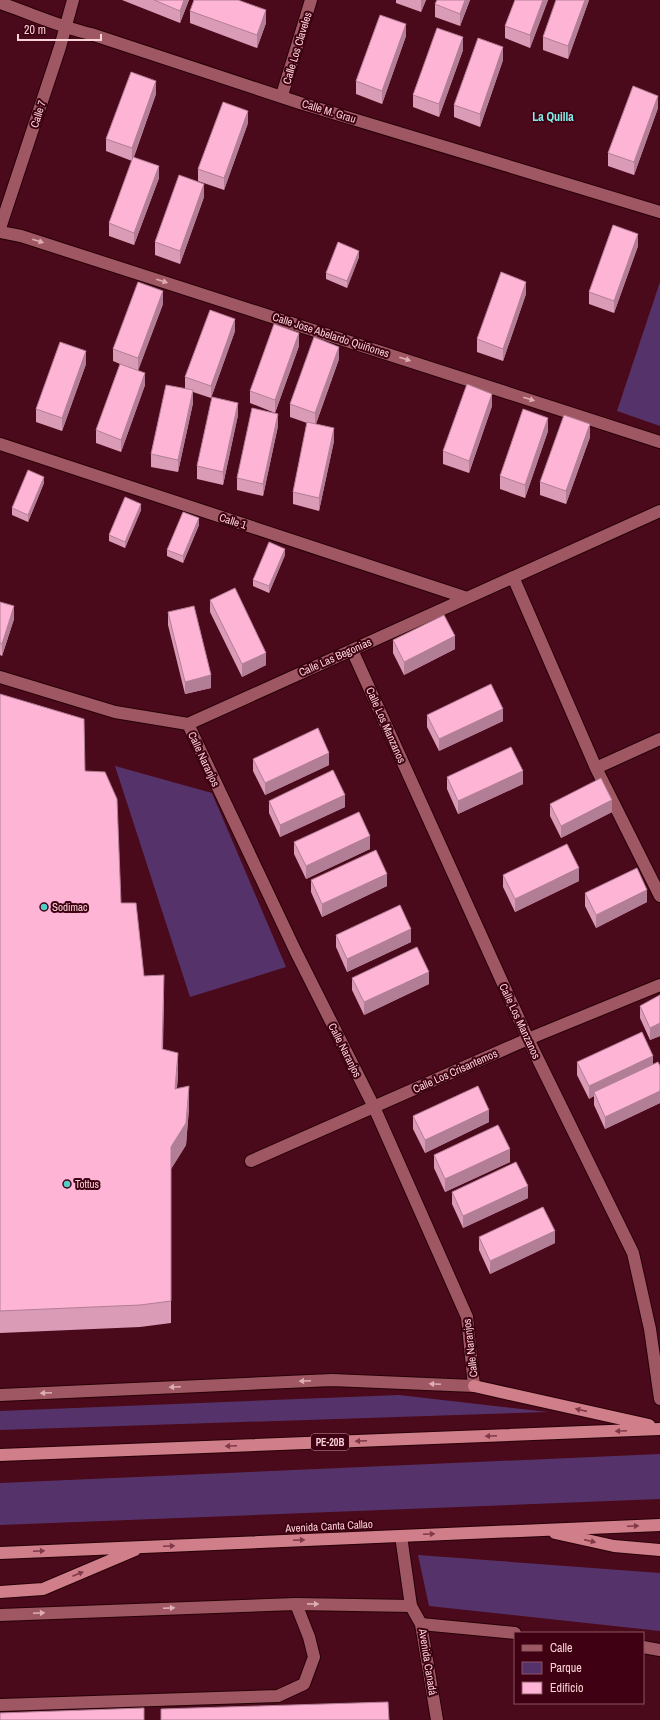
<svg xmlns="http://www.w3.org/2000/svg" width="660" height="1720" font-family="'Archivo Narrow',sans-serif">
<style>
.green{fill:#55336a}
.lines{fill:none;stroke-linecap:round;stroke-linejoin:round}
.lane-casing{stroke:#270007;stroke-width:14}
.street-casing{stroke:#270007;stroke-width:14}
.secondary-casing{stroke:#270007;stroke-width:14}
.highway-casing{stroke:#270007;stroke-width:14}
.lane{stroke:#9f5863;stroke-width:12}
.street{stroke:#9f5863;stroke-width:12}
.secondary{stroke:#9f5863;stroke-width:12}
.highway{stroke:#d07e8a;stroke-width:12}
.wall{fill:#da9bb7}
.shaded-wall{fill:#b17e95}
.building{fill:#fdb4d5;stroke:#b17e95}
.oneway{fill:#dfadb4}
.oneway2{fill:#803948}
.poi-dot{fill:#54cdc8;stroke:#3e0012;stroke-width:1.5}
.labels{text-anchor:middle;stroke-width:4;stroke-linejoin:round;paint-order:stroke}
.shield{fill:#3e0012;stroke:#c2939b;stroke-width:1}
.shield-label{font-size:10px;font-weight:bold;fill:#fbd2d6}
.street-label{font-size:11px;fill:#fbd2d6;stroke:#3e0012}
.poi-label{font-size:11px;fill:#fbd2d6;stroke:#3e0012;text-anchor:start}
.neighbourhood-label{font-size:12px;font-weight:bold;fill:#82ede8;stroke:#3e0012}
</style>
<rect width="100%" height="100%" fill="#4a0a1b"/>
<path class="green" d="M660,282V426L617,411Z
M115,766L212,793L286,967L190,997Z
M399,1395L548,1412L0,1430V1411Z
M660,1454V1499L0,1525V1483Z
M418,1555L660,1573V1631L429,1606Z"/>
<g class="lines">
<g class="lane-casing">
<path id="lane" d="M0,1705L278,1696L304,1684L314,1657L309,1637L296,1604"/>
</g>
<g class="street-casing">
<path id="street" d="M0,3C30,13 60,27 91,34L300,103L660,212
M282,95L311,0
M0,228L60,47L73,0
M0,232L21,236L660,442
M0,444L467,598
M513,577L596,768L660,896
M352,650L528,1039L633,1253L650,1329L660,1399
M0,677L115,712L188,724L660,511
M188,724L295,950L374,1107L467,1317L474,1386
M596,768L660,739
M251,1161L528,1039L660,985
M0,1615L296,1604L411,1606
M421,1624L515,1633
M643,1647L660,1650"/>
</g>
<g class="secondary-casing">
<path id="secondary" d="M0,1395L332,1380L474,1386
M401,1536L411,1606L421,1624L437,1720"/>
</g>
<g class="highway-casing">
<path id="highway" d="M474,1386L649,1425
M0,1455L660,1429
M555,1533L614,1546L660,1550
M0,1553L660,1525
M0,1592L43,1589L135,1550"/>
</g>
<use href="#lane" class="lane"/>
<use href="#street" class="street"/>
<use href="#secondary" class="secondary"/>
<use href="#highway" class="highway"/>
</g>
<path class="wall" d="M122,0H189L180,23Z
M396,0H426L421,12L396,3Z
M470,0L460,26L435,17V4Z
M515,0H548L530,48L505,38V26Z
M589,0L568,59L543,50V37Z
M190,11L266,23L257,48L190,23Z
M406,36L382,104L356,94V81Z
M463,50L439,117L413,107V95Z
M503,60L480,127L454,117V105Z
M156,94L134,157L159,178L134,245L109,236V223L132,161L106,151V139Z
M658,108L634,175L608,166V153Z
M248,123L224,190L198,181V169Z
M204,197L180,264L155,255V242Z
M638,246L614,313L589,304V292Z
M359,257L347,288L326,279V273Z
M526,294L503,361L477,352V339Z
M163,304L138,370L145,385L121,452L96,443V430L120,364L113,361V349Z
M235,331L211,398L193,392V403L178,472L151,467V454L185,389V377Z
M299,346L275,413L250,403V391Z
M339,359L316,424L334,441L319,511L293,504V492L307,423L290,417V404Z
M86,364L62,431L36,422V409Z
M492,406L469,473L443,464V451Z
M238,415L223,485L197,479V466Z
M278,426L263,496L237,490V478Z
M548,431L525,498L500,489V476Z
M590,437L566,504L540,495V482Z
M44,483L28,522L12,515V508Z
M141,510L125,548L109,541V535Z
M199,525L183,563L167,556V550Z
M285,555L269,593L253,586V580Z
M210,600L266,665L242,677L210,612Z
M0,602L14,619L2,656L0,655Z
M168,612L211,688L185,694L168,625Z
M393,640L455,649L404,675L393,653Z
M0,694L85,771L121,903L144,976L164,997L163,1049L178,1075L177,1088L189,1108L186,1145L171,1169V1323L140,1327L0,1333Z
M427,715L503,721L439,751L427,727Z
M253,759L329,765L265,795L253,771Z
M447,777L523,784L458,814L447,789Z
M269,801L345,807L280,837L269,813Z
M550,804L612,812L561,838L550,816Z
M294,842L370,849L306,879L294,854Z
M503,875L579,881L515,912L503,887Z
M311,880L387,886L322,917L311,892Z
M585,893L647,902L596,928L585,906Z
M336,935L411,942L347,972L336,947Z
M352,978L429,984L364,1015L352,990Z
M660,995V1036L650,1040L640,1018V1006Z
M577,1062L653,1065L660,1066V1103L605,1129L594,1105V1096L589,1099L577,1075Z
M413,1116L489,1122L425,1153L413,1129Z
M434,1155L510,1162L445,1192L434,1168Z
M452,1192L528,1198L463,1228L452,1204Z
M479,1237L555,1243L490,1274L479,1250Z"/>
<path class="shaded-wall" d="M184,0H189L180,23V11Z
M421,0H426L421,12Z
M465,0H470L460,26V14Z
M543,0H548L530,48V35Z
M585,0H589L568,59V46Z
M266,10V23L257,48V35Z
M406,24V36L382,104V91Z
M463,37V50L439,117V104Z
M503,47V60L480,127V114Z
M156,81V94L132,161V148Z
M658,96V108L634,175V162Z
M248,111V123L224,190V178Z
M159,166V178L134,245V233Z
M204,184V197L180,264V251Z
M638,234V246L614,313V301Z
M359,251V257L347,288V281Z
M526,282V294L503,361V349Z
M163,291V304L138,371V358Z
M235,319V331L211,398V386Z
M299,333V346L275,413V400Z
M339,347V359L315,426V413Z
M86,351V364L62,431V418Z
M145,373V385L121,452V440Z
M193,390V403L178,472V460Z
M492,394V406L469,473V461Z
M238,403V415L223,485V472Z
M278,414V426L263,496V484Z
M548,418V431L525,498V485Z
M590,424V437L566,504V491Z
M334,428V441L319,511V498Z
M44,477V483L28,522V515Z
M141,504V510L125,548V542Z
M199,518V525L183,563V556Z
M285,549V555L269,593V586Z
M14,606V619L2,656V644Z
M455,636V649L404,675V662Z
M266,653V665L242,677V664Z
M211,675V688L185,694V682Z
M503,709V721L439,751V739Z
M329,753V765L265,795V783Z
M523,771V784L458,814V801Z
M345,795V807L280,837V825Z
M612,800V812L561,838V826Z
M370,836V849L306,879V866Z
M579,868V881L515,912V899Z
M387,874V886L322,917V904Z
M647,890V902L596,928V915Z
M411,929V942L347,972V959Z
M429,972V984L364,1015V1002Z
M660,1023V1036L650,1040V1028Z
M178,1053V1075L175,1111V1089Z
M653,1056V1068L594,1092V1096L589,1099V1086Z
M189,1086V1108L186,1145L171,1169V1147Z
M660,1091V1103L605,1129V1117Z
M489,1110V1122L425,1153V1140Z
M510,1149V1162L445,1192V1179Z
M528,1186V1198L463,1228V1216Z
M555,1231V1243L490,1274V1261Z"/>
<path class="building" d="M154,0H184L180,11Z
M194,0H238L266,10L257,35L190,11Z
M437,0H465L460,14L435,4Z
M515,0H543L530,35L505,26Z
M556,0H585L568,46L543,37Z
M380,15L406,24L382,91L356,81Z
M437,28L463,37L439,104L413,95Z
M478,38L503,47L480,114L454,105Z
M131,72L156,81L132,148L106,139Z
M633,86L658,96L634,162L608,153Z
M223,102L248,111L224,178L198,169Z
M133,157L159,166L134,233L109,223Z
M179,175L204,184L180,251L155,242Z
M613,225L638,234L614,301L589,292Z
M338,242L359,251L347,281L326,273Z
M501,272L526,282L503,349L477,339Z
M138,282L163,291L138,358L113,349Z
M210,310L235,319L211,386L185,377Z
M274,324L299,333L275,400L250,391Z
M314,337L339,347L315,413L290,404Z
M60,342L86,351L62,418L36,409Z
M120,364L145,373L121,440L96,430Z
M467,384L492,394L469,461L443,451Z
M166,385L193,390L178,460L151,454Z
M212,397L238,403L223,472L197,466Z
M252,408L278,414L263,484L237,478Z
M523,409L548,418L525,485L500,476Z
M564,415L590,424L566,491L540,482Z
M307,422L334,428L319,498L293,492Z
M28,470L44,477L28,515L12,508Z
M125,497L141,504L125,542L109,535Z
M183,512L199,518L183,556L167,550Z
M269,542L285,549L269,586L253,580Z
M235,588L266,653L242,664L210,600Z
M0,602L14,606L2,644L0,643Z
M194,606L211,675L185,682L168,612Z
M444,615L455,636L404,662L393,640Z
M491,684L503,709L439,739L427,715Z
M0,694L84,719L85,771L105,772L117,799L121,903H136L144,976L164,975L162,1049L178,1053L175,1089L189,1086L186,1123L171,1147V1301L140,1305L0,1311Z
M318,728L329,753L265,783L253,759Z
M511,747L523,771L458,801L447,777Z
M333,770L345,795L280,825L269,801Z
M601,778L612,800L561,826L550,804Z
M359,812L370,836L306,866L294,842Z
M567,844L579,868L515,899L503,875Z
M376,850L387,874L322,904L311,880Z
M637,868L647,890L596,915L585,893Z
M400,905L411,929L347,959L336,935Z
M417,947L429,972L364,1002L352,978Z
M660,995V1023L650,1028L640,1006Z
M642,1032L653,1056L589,1086L577,1062Z
M658,1062L660,1066V1091L605,1117L594,1092Z
M478,1086L489,1110L425,1140L413,1116Z
M498,1125L510,1149L445,1179L434,1155Z
M516,1162L528,1186L463,1216L452,1192Z
M543,1207L555,1231L490,1261L479,1237Z
M388,1702L389,1720H161V1709Z
M144,1708V1720H0V1713Z"/>
<defs><path id="oneway-solid" d="M-6-.8H1V-3.2L6.5 0L1 3.2V.8H-6Z"/></defs>
<g class="oneway">
<use href="#oneway-solid" transform="translate(38 241) rotate(18)"/>
<use href="#oneway-solid" transform="translate(162 281) rotate(18)"/>
<use href="#oneway-solid" transform="translate(405 359) rotate(18)"/>
<use href="#oneway-solid" transform="translate(529 399) rotate(18)"/>
<use href="#oneway-solid" transform="translate(305 1381) rotate(177)"/>
<use href="#oneway-solid" transform="translate(435 1384) rotate(-178)"/>
<use href="#oneway-solid" transform="translate(175 1387) rotate(177)"/>
<use href="#oneway-solid" transform="translate(46 1393) rotate(177)"/>
<use href="#oneway-solid" transform="translate(313 1604) rotate(1)"/>
<use href="#oneway-solid" transform="translate(169 1608) rotate(-2)"/>
<use href="#oneway-solid" transform="translate(39 1613) rotate(-2)"/>
</g>
<g class="oneway2">
<use href="#oneway-solid" transform="translate(581 1410) rotate(-167)"/>
<use href="#oneway-solid" transform="translate(621 1431) rotate(178)"/>
<use href="#oneway-solid" transform="translate(491 1436) rotate(178)"/>
<use href="#oneway-solid" transform="translate(361 1441) rotate(178)"/>
<use href="#oneway-solid" transform="translate(231 1446) rotate(178)"/>
<use href="#oneway-solid" transform="translate(633 1526) rotate(-2)"/>
<use href="#oneway-solid" transform="translate(429 1534) rotate(-3)"/>
<use href="#oneway-solid" transform="translate(299 1540) rotate(-3)"/>
<use href="#oneway-solid" transform="translate(590 1541) rotate(13)"/>
<use href="#oneway-solid" transform="translate(169 1546) rotate(-3)"/>
<use href="#oneway-solid" transform="translate(39 1551) rotate(-2)"/>
<use href="#oneway-solid" transform="translate(78 1574) rotate(-23)"/>
</g>
<g class="poi-dot">
<circle cx="44" cy="907" r="4"/>
<circle cx="67" cy="1184" r="4"/>
</g>
<g class="labels">
<rect class="shield" x="311" y="1434" width="38" height="16" rx="3"/>
<g class="shield-label">
<text x="330" y="1446">PE-20B</text>
</g>
<g class="street-label">
<text transform="translate(297 48) rotate(-73)" y="4">Calle Los Claveles</text>
<text transform="translate(329 111) rotate(17)" y="4">Calle M. Grau</text>
<text transform="translate(38 114) rotate(-72)" y="4">Calle 7</text>
<text transform="translate(331 335) rotate(18)" y="4">Calle Jose Abelardo Quiñones</text>
<text transform="translate(233 521) rotate(18)" y="4">Calle 1</text>
<text transform="translate(335 657) rotate(-24)" y="4">Calle Las Begonias</text>
<text transform="translate(386 725) rotate(66)" y="4">Calle Los Manzanos</text>
<text transform="translate(204 759) rotate(65)" y="4">Calle Naranjos</text>
<text transform="translate(520 1021) rotate(65)" y="4">Calle Los Manzanos</text>
<text transform="translate(345 1050) rotate(63)" y="4">Calle Naranjos</text>
<text transform="translate(455 1071) rotate(-24)" y="4">Calle Los Crisantemos</text>
<text transform="translate(470 1348) rotate(-97)" y="4">Calle Naranjos</text>
<text transform="translate(329 1526) rotate(-3)" y="4">Avenida Canta Callao</text>
<text transform="translate(428 1662) rotate(81)" y="4">Avenida Canadá</text>
</g>
<g class="poi-label">
<text x="52" y="911">Sodimac</text>
<text x="75" y="1188">Tottus</text>
</g>
<g class="neighbourhood-label">
<text x="553" y="121">La Quilla</text>
</g>
</g>
<rect x="514" y="1632" width="130" height="72" fill="#3e0012" stroke="#8a5460"/>
<rect x="522" y="1645" width="20" height="6" fill="#9f5863" stroke="#8a5460"/>
<text x="550" y="1652" font-size="12" fill="#fbd2d6">Calle</text>
<rect x="522" y="1662" width="20" height="12" fill="#55336a" stroke="#8a5460"/>
<text x="550" y="1672" font-size="12" fill="#fbd2d6">Parque</text>
<rect x="522" y="1682" width="20" height="12" fill="#fdb4d5" stroke="#8a5460"/>
<text x="550" y="1692" font-size="12" fill="#fbd2d6">Edificio</text>
<path d="M18 34v6h83v-6" fill="none" stroke="#fbd2d6" stroke-width="2"/>
<text x="24" y="34" font-size="12" fill="#fbd2d6" stroke="#3e0012" stroke-width="3" paint-order="stroke">20 m</text>
</svg>
